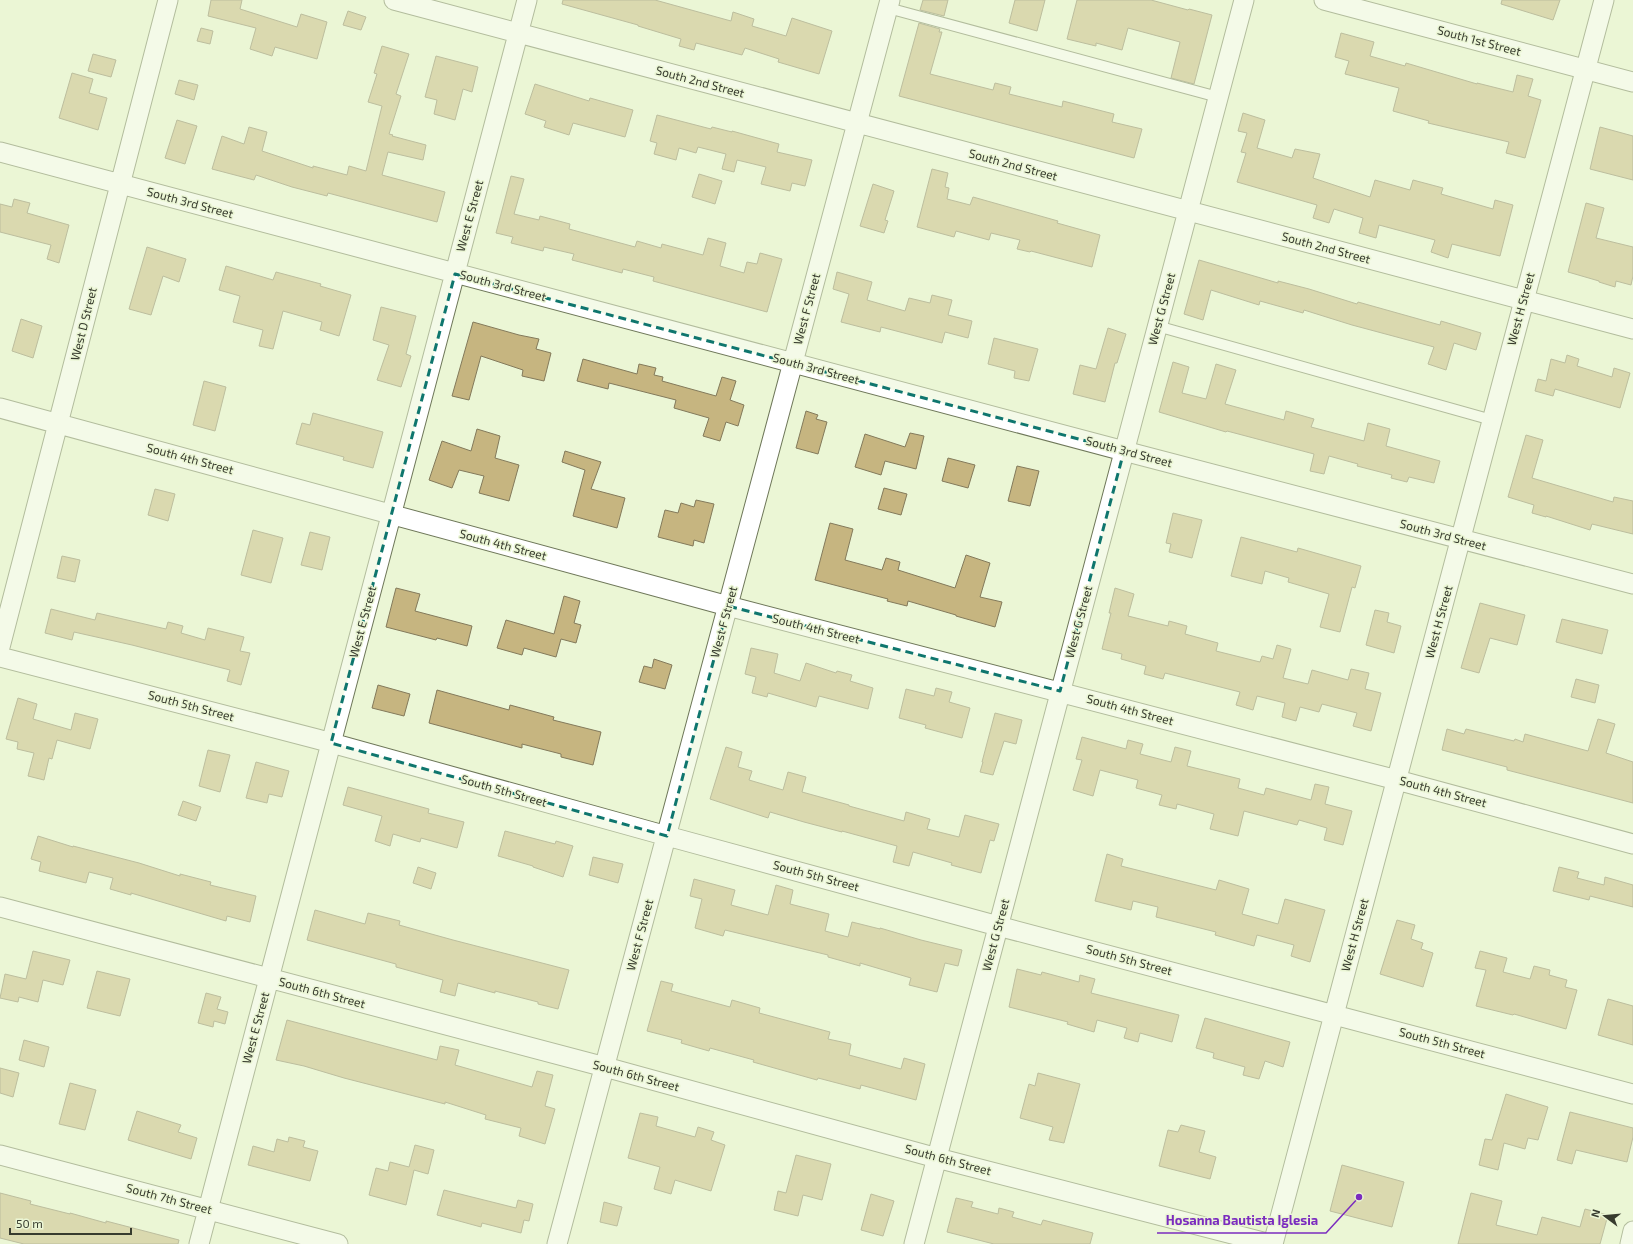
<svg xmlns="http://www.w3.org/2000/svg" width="1633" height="1244" font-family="'Exo 2',sans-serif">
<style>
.building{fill:#c6b580;stroke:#837a5b}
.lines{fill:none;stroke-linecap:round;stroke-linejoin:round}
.lane-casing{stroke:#6e7759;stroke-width:12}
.street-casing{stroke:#6e7759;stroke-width:21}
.lane{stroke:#fff;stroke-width:10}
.street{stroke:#fff;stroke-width:19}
.marked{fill:none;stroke:#0f766e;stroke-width:3;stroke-dasharray:8 5;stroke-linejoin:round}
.labels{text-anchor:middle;stroke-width:3;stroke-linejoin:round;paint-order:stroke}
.street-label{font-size:12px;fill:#373b2e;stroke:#ebf6d5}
.leader{fill:none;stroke:#7b2cbf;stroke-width:1.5}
.callout-dot{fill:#7b2cbf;stroke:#ebf6d5;stroke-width:1.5}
.callout-label{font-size:13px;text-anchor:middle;font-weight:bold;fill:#7b2cbf;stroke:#ebf6d5;stroke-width:3;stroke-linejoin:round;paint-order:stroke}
</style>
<rect width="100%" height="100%" fill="#ebf6d5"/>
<path class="building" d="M211,0H242L240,9L297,27L301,14L327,22L317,59L275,47L272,56L250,49L256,28L208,16Z
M563,0H655L731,21L733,12L754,19L752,26L786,36L792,18L832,31L819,74L778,62L779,59L745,48L742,55L696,43L694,50L679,46L681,39L638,26V25L562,4Z
M923,0H948L944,16L920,10Z
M1015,0H1045L1037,31L1009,23Z
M1077,0H1151L1188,10L1189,9L1212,15L1194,84L1171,78L1180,42L1128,28L1122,50L1096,43V46L1067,39Z
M1502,0H1560L1553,20L1501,4Z
M348,11L366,17L361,30L343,25Z
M919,23L940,29L939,32H942L930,74L993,90L995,83L1011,87L1009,94L1062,107L1063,101L1114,114L1112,122L1142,129L1134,158L899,96Z
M201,28L213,31L210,44L197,41Z
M1341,33L1374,42L1370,56L1405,66L1406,63L1477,84V83L1513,92L1517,75L1533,79L1528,96L1541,100L1525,158L1506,153L1509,142L1428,123L1429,121L1393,111L1399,88L1345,74L1349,61L1335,57Z
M382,46L409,54L396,94L401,96L389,134L393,135L392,136L426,145L423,160L388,152L382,175L445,192L437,222L328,193L327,196L292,187L256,175L254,180L212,169L222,136L244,144L249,127L267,132L262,151L313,168V166L347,175L349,166L366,171L382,106L368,102L377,74L374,73Z
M93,54L116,60L111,77L88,71Z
M436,56L478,67L472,92L463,89L455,120L434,114L437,100L425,97Z
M72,73L93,79L89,93L107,98L98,130L59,118Z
M179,80L198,85L194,100L175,94Z
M535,84L589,101L590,98L633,110L625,137L573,123L569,135L544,127L546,121L525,114Z
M1243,113L1265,120L1257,148L1292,158L1295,149L1320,154L1313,178L1370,197L1375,180L1410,190L1413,180L1443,188L1441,194L1493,209L1495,200L1513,205L1500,256L1452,244L1448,258L1431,252L1435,240L1379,225L1376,238L1359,233L1363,218L1334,209L1329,223L1313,218L1317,205L1237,182L1246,153L1241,152L1247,133L1238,131Z
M657,115L711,129L712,127L732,132V131L779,144L777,152L812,160L805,186L792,183L790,191L761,184L766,167L737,160L734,172L722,169L726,154L698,147L696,153L679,148L676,160L654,154L657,143L650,141Z
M177,120L197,126L185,164L165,158Z
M1600,127L1633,136V180L1590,169Z
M932,169L948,173L945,187L949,188L947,199L970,205L973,197L1058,221L1057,223L1100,235L1092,267L1031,251L1030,252L1017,249L1020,240L991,233L989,240L956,231L954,237L917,227Z
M699,174L722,181L715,204L692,197Z
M511,176L524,179L514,214L539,220L540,216L570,224L569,229L635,247L637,241L661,248L662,244L703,255L708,238L726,243L720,266L744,273L747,262L757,264L760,253L782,259L767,312L653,281L654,277L623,269L622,273L572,260L574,254L544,247L543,251L511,243L513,237L496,233Z
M873,184L894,191L885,220L888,221L884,233L860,226Z
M14,199L30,203L27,213L69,225L59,263L47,259L51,245L0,232V204L12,207Z
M1586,203L1604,208L1596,238L1633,247V276L1631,285L1616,281L1615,287L1599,282V281L1568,272Z
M147,247L186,259L179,282L163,276L151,315L129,309Z
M1199,260L1278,283V281L1309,289L1357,304L1358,302L1440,325L1441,321L1481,333L1476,350L1454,343L1446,370L1428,364L1434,347L1352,325L1304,310L1303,313L1260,301L1259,305L1211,290L1203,320L1184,314Z
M226,266L273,280L276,272L321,284L320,286L351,295L339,336L320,330L322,322L283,311L273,349L259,346L263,330L233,322L240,296L219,290Z
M837,272L872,282L867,300L905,311L909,298L930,303L932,295L952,300L948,315L972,321L968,338L945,332L942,343L881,327L880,332L841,322L849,294L833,289Z
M381,307L416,316L406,354L411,356L401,387L377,380L389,345L373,340Z
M21,319L42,326L33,358L12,351Z
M473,322L519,335L539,339L536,349L551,353L544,381L522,376L523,370L481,356L469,400L452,396Z
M1108,328L1126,334L1117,363H1115L1105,402L1073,394L1080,365L1096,369Z
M994,338L1038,349L1029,381L1014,378L1015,371L988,364Z
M1567,355L1579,359L1577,366L1612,377L1614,368L1630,373L1620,408L1555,389L1553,396L1535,391L1538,379L1546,381L1551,359L1565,363Z
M583,359L637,374L639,364L656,368L654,375L663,377L662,381L716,396L722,377L736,381L730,400L744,405L738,426L726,422L720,441L703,436L709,418L674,408L676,400L609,383L608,389L577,381Z
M1173,362L1189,367L1182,393L1206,399L1216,364L1236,370L1225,404L1284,420L1286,411L1314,419L1311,427L1364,441L1368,423L1390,429L1386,446L1440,461L1434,483L1409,477L1407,482L1391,478L1392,475L1357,466L1358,464L1329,456L1324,474L1310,471L1314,454L1227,431L1226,432L1159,412Z
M204,381L226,387L215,431L193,425Z
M806,411L818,415L816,419L827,422L818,454L796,448Z
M313,413L383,432L373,468L343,460L344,457L296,444L302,423L310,425Z
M477,429L500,436L495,458L519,465L509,501L479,493L484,476L459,470L452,488L429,480L442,441L471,451Z
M910,433L924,436L916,469L885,461L881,475L855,467L865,434L905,447Z
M1526,435L1543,440L1532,478L1613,502L1614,497L1633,501V534L1592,524L1590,530L1546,516V517L1532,513L1534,505L1508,497Z
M565,451L601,462L591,489L625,498L617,528L573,516L585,470L562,462Z
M948,458L975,465L968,488L942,481Z
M1017,466L1039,471L1030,506L1008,501Z
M884,488L907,494L901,515L878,509Z
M155,489L175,494L168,521L148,515Z
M696,500L714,504L704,543L694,540L693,546L658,537L665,510L678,513L681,503L694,507Z
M1173,513L1202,520L1192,558L1169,552L1171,544L1166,543Z
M830,523L853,529L845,560L882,570L886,558L900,562L898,570L955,588L966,555L990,563L980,597L1002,602L995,627L956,616V615L908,601L907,606L887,601L888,599L815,580Z
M253,530L283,538L271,583L241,575Z
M310,532L330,537L322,570L301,565Z
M1241,537L1297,552L1298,548L1361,566L1355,588L1352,587L1340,632L1320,627L1329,594L1288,582L1289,578L1265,571L1262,584L1231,576Z
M62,556L80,560L75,582L57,578Z
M396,588L420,594L415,611L472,626L467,646L437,638L436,640L386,627Z
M1115,588L1134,594L1128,616L1168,626L1169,621L1187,626L1185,634L1218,643L1216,651L1260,662L1262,656L1273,659L1277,645L1291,649L1283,678L1308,684L1312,670L1348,680L1351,669L1369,673L1365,689L1381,693L1371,731L1353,726L1357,713L1322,704L1319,712L1300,707L1296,721L1282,717L1285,703L1257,696L1253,710L1236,705L1240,692L1165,673L1163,679L1144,674L1146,666L1121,659L1122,654L1102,649L1111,613H1109Z
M564,596L580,601L574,623L581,625L576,643L561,639L556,657L524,648L522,655L497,648L506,620L554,634Z
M1480,603L1525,615L1517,645L1490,638L1479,673L1461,668Z
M51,609L95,620L97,613L166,629L168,622L183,626L181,633L205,640L208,628L244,637L240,651L250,653L241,685L227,681L230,670L132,645L74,632L72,640L45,633Z
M1375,610L1389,613L1387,622L1401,626L1394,653L1366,645Z
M1562,619L1608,630L1602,654L1556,642Z
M751,648L778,654L774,673L800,681L806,663L836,673L837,671L852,675L850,681L873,688L868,709L819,696L816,707L768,693L767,697L752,693L756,677L745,674Z
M654,659L672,665L665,689L639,682L644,666L652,668Z
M1576,679L1599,685L1595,703L1571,697Z
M378,685L410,694L404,716L372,708Z
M936,688L952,692L949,702L970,708L962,738L925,728L926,725L899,718L906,689L934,696Z
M437,690L509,710L510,705L554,717L553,720L601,732L593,765L561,757V754L522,744V748L429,723Z
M18,698L37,704L33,719L71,730L75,713L98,719L90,749L57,740L52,759L49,758L44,780L28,776L34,753L17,749L18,742L6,739Z
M995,713L1022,720L1016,744L1004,741L993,775L980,772L983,762H982Z
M1598,719L1615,724L1606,753L1633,762V803L1507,770V767L1442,750L1447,729L1464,734L1466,729L1514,741L1515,739L1523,742L1525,734L1588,751Z
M1082,737L1126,749L1128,740L1143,744L1140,754L1171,762L1175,747L1191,751L1187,766L1240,779L1238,788L1264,795L1266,788L1311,800L1315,784L1329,787L1325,804L1352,811L1343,845L1324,840L1327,828L1299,820L1297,825L1244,811L1238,836L1210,829L1214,814L1177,804L1176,809L1159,805L1162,795L1136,788L1138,780L1100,770L1093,796L1073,790L1082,760L1076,759Z
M726,747L742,752L738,767L752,771L749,780L783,790L788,772L806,777L802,792L849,805V806L904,821L906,812L930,819L927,829L959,837L965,815L999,824L994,841L990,840L981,873L951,865L952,863L913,852L909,866L893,862L897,846L842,831V832L804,822L770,812L768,818L710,799Z
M208,750L230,755L220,792L199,786Z
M256,762L289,771L282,797L269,794L267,803L246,798Z
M348,787L429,809L428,813L464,822L457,848L421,838L420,842L393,834L390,846L375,841L382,816L343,805Z
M183,801L201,807L196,821L178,815Z
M505,831L555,844L556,841L573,846L563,877L533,867V866L498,856Z
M38,836L73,847V846L139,863L180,876V874L211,882L210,885L256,896L250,922L227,916L226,921L131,893V895L110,889L113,878L89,872L86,883L39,871L41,862L31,859Z
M1107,854L1123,859L1121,866L1216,890L1219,880L1249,889L1242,914L1278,924L1285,899L1325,910L1310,962L1291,956L1294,945L1257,935L1254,946L1215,935L1216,932L1156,917L1158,907L1133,901L1131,910L1095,901Z
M593,857L623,864L618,883L589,875Z
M418,867L436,873L431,889L413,883Z
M1559,867L1579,872L1577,878L1604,885L1605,877L1633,885V907L1590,896L1589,900L1553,891Z
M694,879L735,890L731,905L768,915L776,885L793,890L790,904L829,914L825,931L848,937L852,922L880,929V928L921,940L962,950L958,966L945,963L937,992L909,985L911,978L860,963V966L828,957V955L725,930L723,936L695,928L702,899L690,896Z
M315,910L365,924L368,913L400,921L399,925L453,940L569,970L558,1009L538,1004V1002L495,991V993L458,983L455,996L440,992L443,980L396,967V964L307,940Z
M1397,920L1415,925L1411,939L1423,943L1421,949L1433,953L1423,987L1380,974Z
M33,951L70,960L63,985L43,980L38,1002L19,997L18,1002L0,998L5,974L26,979Z
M1480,951L1507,958L1503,972L1530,979L1534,966L1550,970L1549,975L1567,980L1565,987L1577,990L1566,1029L1514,1014L1513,1015L1476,1006L1486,970L1475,968Z
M1017,969L1041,975L1042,972L1079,982L1080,975L1095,979L1091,993L1179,1015L1172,1042L1140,1033L1138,1042L1124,1038L1127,1028L1097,1020L1094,1032L1067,1024L1068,1022L1009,1007Z
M97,971L130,979L120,1016L87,1008Z
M661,981L673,984L671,991L730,1007L732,1000L760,1008L759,1013L830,1032L828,1039L851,1044L849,1055L901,1069L904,1058L925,1064L916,1100L861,1085L860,1089L818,1078L817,1080L753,1062L754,1060L710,1048L709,1051L681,1043L682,1040L647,1031Z
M206,993L221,997L217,1009L228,1012L225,1024L214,1021L213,1027L198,1023Z
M1608,999L1633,1006V1045L1598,1035Z
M1205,1018L1290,1042L1283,1067L1265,1061L1259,1079L1243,1075L1245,1067L1213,1058L1214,1053L1196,1048Z
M287,1020L437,1060L440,1046L459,1050L455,1065L532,1087L537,1071L553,1075L545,1106L555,1109L545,1144L519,1136L521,1128L485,1119L486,1115L445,1102V1104L344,1078L304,1066L276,1060Z
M24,1040L49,1047L44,1067L19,1060Z
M0,1068L19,1073L13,1097L0,1093Z
M1038,1073L1080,1084L1064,1143L1049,1140L1053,1127L1020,1118L1029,1084L1035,1086Z
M70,1083L96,1090L85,1130L59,1124Z
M1506,1094L1548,1107L1538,1140L1528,1138L1525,1149L1504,1143L1498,1170L1479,1165L1485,1139L1492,1140Z
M137,1111L181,1125L178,1132L197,1138L191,1159L128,1140Z
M1570,1112L1633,1128V1137L1627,1162L1576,1150L1572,1164L1557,1160Z
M640,1113L658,1117L656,1126L695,1137L698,1127L714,1132L711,1140L725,1145L711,1191L675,1180L671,1194L654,1189L660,1167L628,1158Z
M1181,1125L1205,1131L1199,1152L1216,1157L1210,1179L1159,1166L1168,1130L1178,1132Z
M289,1137L305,1141L303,1147L318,1151L310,1181L248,1165L253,1146L274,1152L277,1139L288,1142Z
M415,1145L434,1150L428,1174L414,1170L406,1205L369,1195L376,1168L388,1171L390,1162L409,1167Z
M796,1155L831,1164L822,1200L803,1195L798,1216L774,1210L778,1191L786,1193Z
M1342,1165L1404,1182L1392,1227L1330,1211Z
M444,1190L516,1208L518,1200L533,1204L529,1221L524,1220L521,1233L482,1223L481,1227L437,1215Z
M0,1193L31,1201L30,1204L70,1214V1213L106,1223V1221L179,1240L178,1244H24L0,1238Z
M1471,1193L1502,1201L1496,1225L1537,1235L1542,1217L1580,1227L1585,1209L1608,1215L1600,1244H1458Z
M871,1194L894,1201L883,1236L861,1230Z
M956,1198L973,1202L971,1207L998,1214L999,1208L1014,1212L1012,1217L1041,1225L1043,1220L1093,1233L1090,1244H994L947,1232Z
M604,1202L622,1207L617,1226L600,1222Z"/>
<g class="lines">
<g class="lane-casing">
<path id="lane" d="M888,8L1218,97
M1157,326L1492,420"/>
</g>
<g class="street-casing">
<path id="street" d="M394,0L1633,329
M1324,0L1633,82
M0,152L1124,451L1633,584
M0,408L728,606L1397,780L1633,844
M0,647L168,0
M0,657L317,739L667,836L998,926L1633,1094
M0,907L605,1067L937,1158L1271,1244
M0,1155L338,1244
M199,1244L527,0
M557,1244L890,0
M914,1244L1244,0
M1273,1244L1604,0
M1630,1244L1633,1231"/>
</g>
<use href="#lane" class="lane"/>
<use href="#street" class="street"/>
</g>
<path d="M0 0H1633V1244H0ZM455,274L1124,451L1060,691L728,606L667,836L331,743Z" fill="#ebf6d5" fill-opacity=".55" fill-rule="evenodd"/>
<path class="marked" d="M455,274L1124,451L1060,691L728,606L667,836L331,743Z"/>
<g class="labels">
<g class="street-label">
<text transform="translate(1479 41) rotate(15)" y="4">South 1st Street</text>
<text transform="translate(700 82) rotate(15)" y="4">South 2nd Street</text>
<text transform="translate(1013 165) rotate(15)" y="4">South 2nd Street</text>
<text transform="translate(190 203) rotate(15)" y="4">South 3rd Street</text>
<text transform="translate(470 216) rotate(-75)" y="4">West E Street</text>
<text transform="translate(1326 248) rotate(15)" y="4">South 2nd Street</text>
<text transform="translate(503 286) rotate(15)" y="4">South 3rd Street</text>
<text transform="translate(807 309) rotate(-75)" y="4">West F Street</text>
<text transform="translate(1162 309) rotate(-75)" y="4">West G Street</text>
<text transform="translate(1521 309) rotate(-75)" y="4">West H Street</text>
<text transform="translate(84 324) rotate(-76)" y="4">West D Street</text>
<text transform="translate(816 369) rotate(15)" y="4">South 3rd Street</text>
<text transform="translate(1129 452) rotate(15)" y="4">South 3rd Street</text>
<text transform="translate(190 459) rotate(15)" y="4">South 4th Street</text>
<text transform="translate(1443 535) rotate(15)" y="4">South 3rd Street</text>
<text transform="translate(503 545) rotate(15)" y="4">South 4th Street</text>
<text transform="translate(363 622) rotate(-75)" y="4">West E Street</text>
<text transform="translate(724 622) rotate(-75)" y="4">West F Street</text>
<text transform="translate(1079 622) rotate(-75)" y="4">West G Street</text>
<text transform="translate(1439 622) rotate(-75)" y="4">West H Street</text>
<text transform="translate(816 629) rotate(14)" y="4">South 4th Street</text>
<text transform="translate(191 706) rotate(15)" y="4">South 5th Street</text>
<text transform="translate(1130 710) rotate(15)" y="4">South 4th Street</text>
<text transform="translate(504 791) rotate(16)" y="4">South 5th Street</text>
<text transform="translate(1443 792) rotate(15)" y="4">South 4th Street</text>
<text transform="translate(816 876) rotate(15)" y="4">South 5th Street</text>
<text transform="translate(640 935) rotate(-75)" y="4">West F Street</text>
<text transform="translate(996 935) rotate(-75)" y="4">West G Street</text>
<text transform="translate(1355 935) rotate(-75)" y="4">West H Street</text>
<text transform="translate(1129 960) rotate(15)" y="4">South 5th Street</text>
<text transform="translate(322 993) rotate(15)" y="4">South 6th Street</text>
<text transform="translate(256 1028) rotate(-75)" y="4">West E Street</text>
<text transform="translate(1442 1043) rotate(15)" y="4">South 5th Street</text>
<text transform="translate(636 1076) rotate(15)" y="4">South 6th Street</text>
<text transform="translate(948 1160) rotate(15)" y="4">South 6th Street</text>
<text transform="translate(169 1199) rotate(15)" y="4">South 7th Street</text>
</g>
</g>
<path class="leader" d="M1359 1197L1326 1233H1157"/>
<circle class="callout-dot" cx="1359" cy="1197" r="4"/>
<g class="callout-label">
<text x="1242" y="1225">Hosanna Bautista Iglesia</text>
</g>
<g transform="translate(1605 1216) rotate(286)" stroke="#ebf6d5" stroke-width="3" paint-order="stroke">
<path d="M0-3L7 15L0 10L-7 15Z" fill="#373b2e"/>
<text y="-6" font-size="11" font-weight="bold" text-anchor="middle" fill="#373b2e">N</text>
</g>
<path d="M10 1228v6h121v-6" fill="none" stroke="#373b2e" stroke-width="2"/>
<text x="16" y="1228" font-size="12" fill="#373b2e" stroke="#ebf6d5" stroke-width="3" paint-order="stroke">50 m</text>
</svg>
